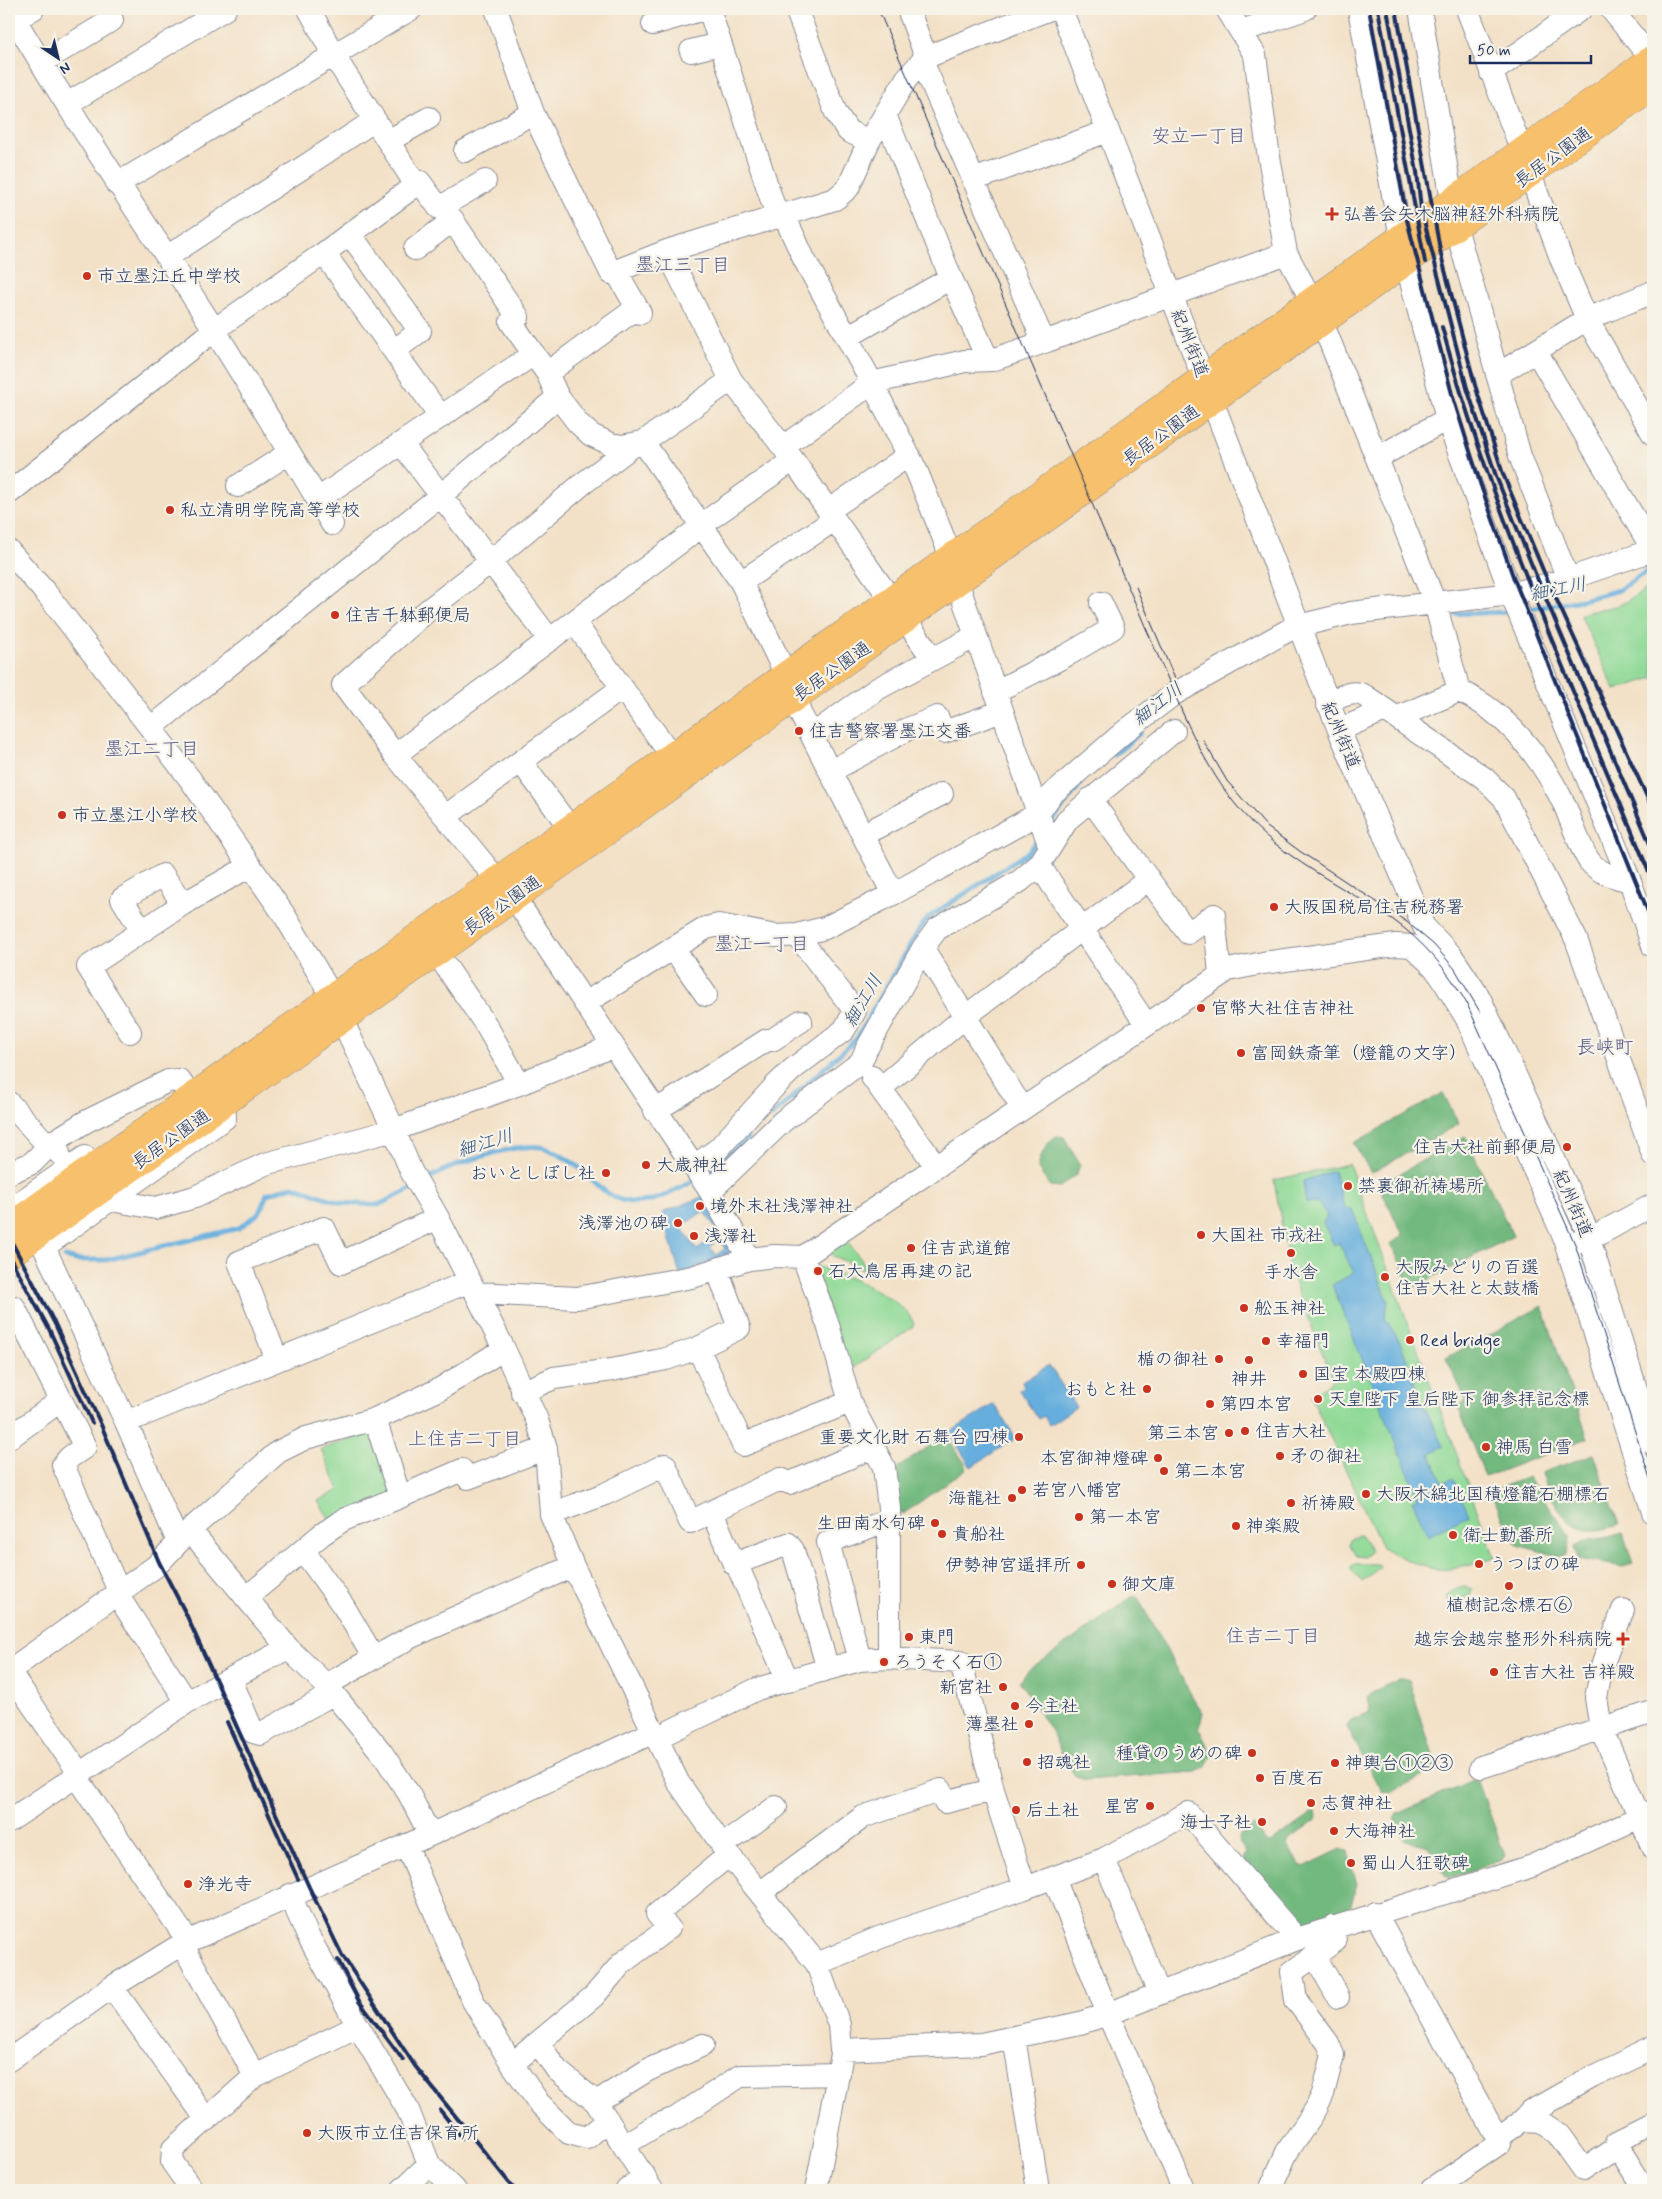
<svg xmlns="http://www.w3.org/2000/svg" width="1662" height="2199" font-family="Mynerve,'Klee One',sans-serif">
<style>
.green{fill:#8ed995;stroke:#54847a}
.forest{fill:#72b97e;stroke:#46746e}
.water{fill:#65aedd;stroke:#406e9e;fill-rule:evenodd}
.lines{fill:none;stroke-linecap:round;stroke-linejoin:round}
.stream{stroke:#65aedd;stroke-width:5}
.minor-casing{stroke:#878892;stroke-width:24}
.highway-casing{stroke:#878892;stroke-width:29}
.minor{stroke:#fff;stroke-width:22}
.highway{stroke:#f7c06c;stroke-width:28}
.tram{stroke:#1b2f5e;stroke-width:1}
.rail{stroke:#1b2f5e;stroke-width:4}
.poi-dot{fill:#c8321e;stroke:#f7f3e8;stroke-width:2}
.labels{text-anchor:middle;stroke-width:4.5;stroke-linejoin:round;paint-order:stroke}
.street-label{font-size:18px;fill:#1b2f5e;stroke:#f7f3e8}
.poi-label{font-size:18px;fill:#1b2f5e;stroke:#f7f3e8;text-anchor:start}
.neighbourhood-label{font-size:19px;fill:#595b8a;stroke:#f7f3e8}
.water-label{font-size:19px;font-style:italic;fill:#315584;stroke:#f7f3e8}
</style>
<rect width="100%" height="100%" fill="#f7f3e8"/>
<filter id="ink" filterUnits="userSpaceOnUse"><feTurbulence type="fractalNoise" baseFrequency=".02" numOctaves="2"/><feDisplacementMap in="SourceGraphic" scale="10" xChannelSelector="R" yChannelSelector="G"/><feConvolveMatrix kernelMatrix="1 2 1 2 8 2 1 2 1" color-interpolation-filters="sRGB"/></filter>
<filter id="wash" filterUnits="userSpaceOnUse"><feTurbulence type="fractalNoise" baseFrequency=".0096" numOctaves="4" result="noise"/><feDisplacementMap in="SourceGraphic" scale="20" xChannelSelector="R" yChannelSelector="G"/><feGaussianBlur stdDeviation="1.12" result="paint"/><feColorMatrix in="noise" values="0 0 0 0 0 0 0 0 0 0 0 0 0 0 0 0 0 1.4 0 .05"/><feComposite in="paint" operator="in"/></filter>
<g filter="url(#wash)">
<rect width="100%" height="100%" fill="#f3e1c7"/>
<path class="green" d="M1653,585V678L1615,690L1580,614L1620,605Z
M1349,1164L1495,1558C1442,1575 1431,1574 1382,1547L1311,1396L1333,1380L1290,1272L1274,1180Z
M846,1239L868,1269L865,1270L833,1256L829,1251Z
M815,1266C838,1271 911,1300 914,1326L848,1372Z
M375,1432L397,1496L333,1524L318,1501L339,1490L321,1449Z
M1357,1535H1360L1371,1551L1365,1556L1356,1555L1350,1545L1351,1539Z
M1355,1564H1378L1381,1567L1362,1582L1351,1570L1352,1566Z
M1463,1587L1472,1589L1470,1596L1449,1602L1446,1597L1452,1591Z"/>
<path class="forest" d="M1443,1093L1459,1124L1371,1173L1354,1143Z
M1056,1136L1064,1137L1080,1165L1076,1175L1060,1187L1050,1186L1038,1169C1040,1155 1045,1145 1056,1136Z
M1465,1136L1513,1236L1412,1288L1391,1244L1403,1235L1379,1186Z
M1542,1306L1588,1438L1485,1477L1458,1406L1466,1400L1446,1358Z
M943,1437L948,1439L966,1465V1469L903,1514L898,1512L896,1472L899,1467Z
M1594,1454L1619,1525C1609,1528 1598,1531 1588,1530C1563,1528 1550,1493 1542,1474L1543,1472Z
M1528,1477L1570,1537L1568,1554L1563,1557L1517,1545L1511,1535L1492,1495L1494,1490Z
M1623,1533L1633,1564L1623,1567L1578,1559L1575,1547L1585,1540L1605,1538Z
M1133,1596H1137L1193,1698L1203,1712L1199,1729L1212,1755L1205,1767L1196,1772L1086,1780L1076,1777L1065,1761L1051,1731L1020,1682L1027,1672Z
M1402,1678L1409,1680L1436,1765L1432,1772L1390,1792L1381,1791L1347,1727L1351,1720L1368,1713L1370,1709L1368,1697L1372,1692Z
M1473,1780L1478,1782L1505,1855L1502,1860L1449,1878L1445,1876L1428,1846L1406,1840L1394,1819L1397,1814Z
M1313,1813H1316L1318,1819L1290,1839L1287,1844L1299,1865L1304,1867L1341,1849L1348,1852L1357,1885L1348,1913L1304,1927L1295,1926L1243,1860L1246,1852L1238,1841L1240,1835L1254,1826L1266,1842L1270,1843Z"/>
<path class="water" d="M1334,1171L1343,1204L1347,1209H1352L1388,1301L1385,1318L1401,1344L1421,1400L1444,1446L1430,1453L1442,1482L1453,1479L1469,1515L1428,1536L1412,1500L1418,1497L1332,1285L1354,1273L1339,1243L1334,1245L1323,1223L1327,1215L1317,1202L1306,1203L1303,1181Z
M704,1196L738,1253L680,1274L662,1213ZM704,1211L720,1234L715,1238L717,1242L720,1240L725,1249L716,1255L710,1247L714,1244L711,1240L697,1250L681,1227Z
M1049,1365L1076,1407L1049,1425L1044,1416L1038,1419L1019,1390L1024,1387L1022,1382Z
M994,1404L1016,1438L971,1467L949,1433Z"/>
<g class="lines">
<path class="stream" d="M1523,610L1582,600L1619,590L1653,567
M1443,614L1512,612
M1114,755L1140,733
M1050,824L1081,783
M772,1116L857,1038L919,930L929,917L1027,853L1040,837
M704,1174L748,1139
M425,1181C449,1165 513,1143 541,1147C555,1150 569,1160 581,1169C597,1183 608,1200 631,1202C655,1204 674,1191 695,1180
M65,1257L76,1260H106L239,1228L259,1213L267,1194L293,1186L341,1203L378,1205L415,1187
M9,1284L16,1279"/>
</g>
</g>
<g filter="url(#ink)">
<g class="lines">
<g class="minor-casing">
<path id="minor" d="M9,9C58,94 113,175 167,257C225,344 279,434 332,524
M309,9L334,56L416,185
M496,9L533,113L611,273L667,251L835,199L848,188L869,141L907,78L926,57L1050,9
M709,9L777,216
M796,9L836,113L848,131L869,141
M908,9L926,57
M1061,9L1339,730L1424,927L1451,955L1479,997L1585,1226L1653,1443
M1227,9L1255,55L1268,151L1286,253L1312,301
M1359,9L1401,238
M1420,9L1452,201
M1467,9L1522,151
M1611,9L1653,61
M9,23L33,9
M653,24L704,9
M1242,31L1305,9
M691,51L719,44
M922,61L1043,340L1047,341L1286,253
M42,62L112,20
M1491,73L1581,9
M67,104L225,9
M885,115L951,278L988,360
M388,141L429,118
M465,151L533,113
M1530,174L1562,261L1587,319L1653,434
M973,180L1108,131
M117,184L411,9
M443,206L518,317L511,322L547,373L558,397L578,423L591,435L611,444L622,446L643,442L731,380
M783,213L804,259L872,383L917,472L946,544L962,596L1050,847
M1456,227L1520,456L1568,579
M350,234L420,331L394,351
M415,249L453,220
M667,251L731,380L793,460L891,600
M167,257L375,120
M1406,262L1447,419L1511,594L1630,881L1653,946
M616,271L640,313
M1322,322L1435,603L1459,691
M847,337L951,278
M1536,351L1653,550
M547,373L637,308
M1497,375L1587,319L1653,292
M441,417L324,253L420,182L439,208L485,181
M643,442L741,582L786,675
M401,443L550,640
M634,445L581,485L490,562L427,611L343,685L395,755L497,880L514,897L710,1191L749,1259
M783,447L872,383L965,361L992,360L1047,341
M1377,458L1447,419
M238,486L289,453
M9,493L214,330L324,253
M318,499L534,354
M828,511L909,455
M701,525L793,460
M9,551L46,593L190,779L285,916L326,986L394,1130L411,1171L438,1218L504,1349L537,1420L546,1448L551,1514L573,1566L678,1782L729,1855L817,1964L839,2025L841,2050L981,2044L1080,2023L1108,2014L1297,1939L1532,1866L1653,1811
M741,582L834,520
M905,619L933,659
M574,622L672,756
M995,692L1069,654L1113,628L1101,603
M797,695L799,711L893,894
M1327,703C1340,697 1352,689 1365,696L1484,778L1504,798L1576,939L1653,1155
M1398,717L1459,691C1507,712 1543,760 1565,806C1571,820 1581,851 1590,862C1600,874 1615,877 1630,881
M152,727L440,496L558,397
M1339,730L1385,710
M812,735L877,689L976,636
M395,755L702,526
M521,762L570,828
M831,771L910,728L937,717L944,732L1002,711
M1090,799L1188,933L1214,915L1220,974
M446,816L622,688
M864,834L942,794
M1039,865L1146,1024
M142,931L122,899L163,875L183,904
M1412,946L1434,967L1442,978L1467,1019L1563,1235L1653,1512
M673,948L706,995
M436,952L486,1025L519,1084
M927,955L1022,1108
M585,1003L706,928L719,925L776,936L797,935L825,928L893,894L1038,814L1051,795L1124,732L1174,694L1287,631L1299,626L1351,613L1511,594L1568,579L1653,550
M130,1032L88,967L183,904L250,866
M872,1077L936,1166
M881,1088L966,1016L1149,879
M9,1103L43,1140L53,1142L59,1153
M655,1111L767,1040H772L801,1021
M693,1167L718,1149L776,1085L793,1069L844,1030L855,1011L797,935
M9,1173L32,1163L53,1142L85,1122L168,1081L179,1080L185,1088L198,1094
M710,1191L783,1121L861,1062L866,1050L923,948L937,929L1020,881L1039,865L1068,819L1174,731
M111,1200L156,1208L195,1197L265,1164L394,1130L519,1084L613,1046
M19,1203L85,1157
M1576,1243L1599,1234L1653,1205
M803,1257L828,1325L850,1402L884,1467L889,1508V1652L887,1658
M476,1293L577,1298L692,1277L749,1259L775,1256L803,1257L1228,970L1263,963L1396,945L1412,946
M14,1307L85,1447L70,1457L63,1465L119,1591
M698,1348L739,1328L717,1269
M277,1360L239,1262L324,1228L341,1263L438,1218
M522,1392L554,1378L612,1370L666,1359L698,1348L743,1445L850,1402
M375,1419L400,1497
M126,1422L470,1281
M9,1438L60,1401
M710,1513L715,1519L734,1564L788,1544L793,1550L828,1669
M551,1514L605,1494L665,1465L690,1522L780,1479L790,1483L874,1447
M190,1530L278,1452L306,1438L375,1419L440,1389L504,1349
M178,1542L126,1422L44,1247L225,1118L224,1102
M303,1550L344,1607L374,1658
M737,1565L788,1681
M116,1593L187,1702
M246,1598L321,1535L343,1520L400,1497L462,1470L468,1478L546,1448
M1623,1610L1602,1666L1596,1698L1601,1728L1653,1848
M860,1660L828,1542L881,1523L889,1522
M9,1671L156,1566L190,1530L288,1648L326,1685L382,1753L409,1794L430,1835
M9,1671L79,1773
M231,1680L253,1732L260,1734L333,1694
M326,1685L411,1637L573,1566
M656,1738L757,1689L860,1660L887,1658L961,1662L993,1790L1025,1888
M1481,1767L1653,1712
M75,1775L188,1941
M9,1821L187,1702L288,1648
M406,1845L473,2001L512,2064L539,2103L569,2133L587,2138L608,2120
M722,1846L776,1807
M1104,1859L1159,1993
M1054,1878L1108,2014L1184,2190
M760,1893L863,1817L941,1790L945,1802L993,1790
M1375,1913L1500,2143L1431,2190
M182,1944L255,2076
M1315,1956L1338,1997
M817,1964L881,1937L1025,1888L1104,1859L1188,1813L1297,1939
M112,1987L207,2120
M358,2026L408,2110L429,2164L455,2190
M1014,2037L1038,2190
M538,2043L557,2070L596,2102L652,2190
M9,2060L112,1987L182,1944L430,1835L654,1732
M512,2064L594,1996L622,1963L669,1928L657,1914L729,1855
M596,2102L648,2070L703,2045
M1522,2121L1530,2112L1592,2077L1653,2048
M1497,2138L1522,2121L1541,2122L1559,2135L1584,2170L1618,2147L1645,2190
M1617,2142L1653,2124
M624,2145L657,2125L676,2118L740,2076L839,2074
M192,2190L172,2162L173,2149L255,2076L358,2026L307,1934L290,1895
M402,2190L429,2164
M627,2190L645,2177
M816,2190L841,2059
M1270,2190L1287,2152L1316,2109L1323,2094L1333,2055L1328,2043L1296,2000L1292,1972L1335,1941L1333,1927"/>
</g>
<g class="highway-casing">
<path id="highway" d="M9,1228L1653,59
M9,1254L514,897L1653,85"/>
</g>
<use href="#minor" class="minor"/>
<use href="#highway" class="highway"/>
<path class="tram" d="M878,9L1184,716C1207,766 1230,807 1273,842C1310,872 1353,893 1392,919C1424,942 1448,970 1467,1004L1575,1244L1653,1488
M1136,587L1178,686
M1203,740L1227,781L1267,827L1301,852L1407,922L1434,945L1455,969L1480,1012"/>
<path class="rail" d="M1369,9L1407,220L1452,394L1480,483L1514,579L1653,924
M1378,9L1425,262
M1387,9L1417,172L1421,209L1467,388L1496,476L1535,573L1653,851
M1396,9L1441,255L1475,385L1503,474L1543,570L1653,810
M1442,327C1494,519 1578,700 1653,882
M9,1237L55,1324L102,1427L159,1562L186,1614L309,1887L342,1955L415,2066L515,2190
M9,1256L49,1329L92,1423
M227,1722L298,1879
M338,1960L359,2001L403,2060
M440,2110L462,2138"/>
</g>
</g>
<g class="poi-dot">
<path d="M1329.5 206.5h5v5h5v5h-5v5h-5v-5h-5v-5h5z"/>
<circle cx="87" cy="276" r="5"/>
<circle cx="170" cy="510" r="5"/>
<circle cx="335" cy="615" r="5"/>
<circle cx="799" cy="731" r="5"/>
<circle cx="62" cy="815" r="5"/>
<circle cx="1274" cy="907" r="5"/>
<circle cx="1201" cy="1008" r="5"/>
<circle cx="1241" cy="1053" r="5"/>
<circle cx="1567" cy="1147" r="5"/>
<circle cx="646" cy="1165" r="5"/>
<circle cx="606" cy="1173" r="5"/>
<circle cx="1348" cy="1186" r="5"/>
<circle cx="700" cy="1206" r="5"/>
<circle cx="678" cy="1223" r="5"/>
<circle cx="1201" cy="1235" r="5"/>
<circle cx="694" cy="1236" r="5"/>
<circle cx="911" cy="1248" r="5"/>
<circle cx="1291" cy="1253" r="5"/>
<circle cx="818" cy="1271" r="5"/>
<circle cx="1385" cy="1277" r="5"/>
<circle cx="1244" cy="1308" r="5"/>
<circle cx="1410" cy="1340" r="5"/>
<circle cx="1266" cy="1341" r="5"/>
<circle cx="1219" cy="1359" r="5"/>
<circle cx="1249" cy="1360" r="5"/>
<circle cx="1303" cy="1374" r="5"/>
<circle cx="1147" cy="1389" r="5"/>
<circle cx="1318" cy="1399" r="5"/>
<circle cx="1210" cy="1404" r="5"/>
<circle cx="1245" cy="1431" r="5"/>
<circle cx="1229" cy="1433" r="5"/>
<circle cx="1019" cy="1437" r="5"/>
<circle cx="1486" cy="1447" r="5"/>
<circle cx="1280" cy="1456" r="5"/>
<circle cx="1158" cy="1458" r="5"/>
<circle cx="1164" cy="1471" r="5"/>
<circle cx="1022" cy="1490" r="5"/>
<circle cx="1366" cy="1494" r="5"/>
<circle cx="1012" cy="1498" r="5"/>
<circle cx="1291" cy="1503" r="5"/>
<circle cx="1079" cy="1517" r="5"/>
<circle cx="935" cy="1523" r="5"/>
<circle cx="1236" cy="1526" r="5"/>
<circle cx="942" cy="1534" r="5"/>
<circle cx="1453" cy="1535" r="5"/>
<circle cx="1479" cy="1564" r="5"/>
<circle cx="1081" cy="1565" r="5"/>
<circle cx="1112" cy="1584" r="5"/>
<circle cx="1509" cy="1586" r="5"/>
<circle cx="909" cy="1637" r="5"/>
<path d="M1620.5 1631.5h5v5h5v5h-5v5h-5v-5h-5v-5h5z"/>
<circle cx="884" cy="1662" r="5"/>
<circle cx="1494" cy="1672" r="5"/>
<circle cx="1003" cy="1687" r="5"/>
<circle cx="1015" cy="1706" r="5"/>
<circle cx="1029" cy="1724" r="5"/>
<circle cx="1252" cy="1753" r="5"/>
<circle cx="1027" cy="1762" r="5"/>
<circle cx="1335" cy="1763" r="5"/>
<circle cx="1260" cy="1778" r="5"/>
<circle cx="1311" cy="1803" r="5"/>
<circle cx="1150" cy="1806" r="5"/>
<circle cx="1016" cy="1810" r="5"/>
<circle cx="1262" cy="1822" r="5"/>
<circle cx="1334" cy="1831" r="5"/>
<circle cx="1351" cy="1863" r="5"/>
<circle cx="188" cy="1884" r="5"/>
<circle cx="307" cy="2133" r="5"/>
</g>
<g class="labels">
<g class="street-label">
<text transform="translate(1553 157) rotate(-36)" y="6">長居公園通</text>
<text transform="translate(1190 343) rotate(68)" y="6">紀州街道</text>
<text transform="translate(1161 435) rotate(-36)" y="6">長居公園通</text>
<text transform="translate(832 671) rotate(-35)" y="6">長居公園通</text>
<text transform="translate(1341 735) rotate(67)" y="6">紀州街道</text>
<text transform="translate(502 905) rotate(-35)" y="6">長居公園通</text>
<text transform="translate(171 1139) rotate(-35)" y="6">長居公園通</text>
<text transform="translate(1573 1203) rotate(66)" y="6">紀州街道</text>
</g>
<g class="poi-label">
<text x="1343" y="220">弘善会矢木脳神経外科病院</text>
<text x="97" y="282">市立墨江丘中学校</text>
<text x="180" y="516">私立清明学院高等学校</text>
<text x="345" y="621">住吉千躰郵便局</text>
<text x="809" y="737">住吉警察署墨江交番</text>
<text x="72" y="821">市立墨江小学校</text>
<text x="1284" y="913">大阪国税局住吉税務署</text>
<text x="1211" y="1014">官幣大社住吉神社</text>
<text x="1251" y="1059">富岡鉄斎筆（燈籠の文字）</text>
<text x="1557" y="1153" text-anchor="end">住吉大社前郵便局</text>
<text x="656" y="1171">大歳神社</text>
<text x="596" y="1179" text-anchor="end">おいとしぼし社</text>
<text x="1358" y="1192">禁裏御祈祷場所</text>
<text x="710" y="1212">境外末社浅澤神社</text>
<text x="668" y="1229" text-anchor="end">浅澤池の碑</text>
<text x="1211" y="1241">大国社 市戎社</text>
<text x="704" y="1242">浅澤社</text>
<text x="921" y="1254">住吉武道館</text>
<text x="1395" y="1273">大阪みどりの百選<tspan x="1395" dy="21">住吉大社と太鼓橋</tspan></text>
<text x="828" y="1277">石大鳥居再建の記</text>
<text x="1291" y="1278" text-anchor="middle">手水舎</text>
<text x="1254" y="1314">舩玉神社</text>
<text x="1420" y="1346">Red bridge</text>
<text x="1276" y="1347">幸福門</text>
<text x="1209" y="1365" text-anchor="end">楯の御社</text>
<text x="1313" y="1380">国宝 本殿四棟</text>
<text x="1249" y="1385" text-anchor="middle">神井</text>
<text x="1137" y="1395" text-anchor="end">おもと社</text>
<text x="1328" y="1405">天皇陛下 皇后陛下 御参拝記念標</text>
<text x="1220" y="1410">第四本宮</text>
<text x="1255" y="1437">住吉大社</text>
<text x="1219" y="1439" text-anchor="end">第三本宮</text>
<text x="1009" y="1443" text-anchor="end">重要文化財 石舞台 四棟</text>
<text x="1496" y="1453">神馬 白雪</text>
<text x="1290" y="1462">矛の御社</text>
<text x="1148" y="1464" text-anchor="end">本宮御神燈碑</text>
<text x="1174" y="1477">第二本宮</text>
<text x="1032" y="1496">若宮八幡宮</text>
<text x="1376" y="1500">大阪木綿北国積燈籠石棚標石</text>
<text x="1002" y="1504" text-anchor="end">海龍社</text>
<text x="1301" y="1509">祈祷殿</text>
<text x="1089" y="1523">第一本宮</text>
<text x="925" y="1529" text-anchor="end">生田南水句碑</text>
<text x="1246" y="1532">神楽殿</text>
<text x="952" y="1540">貴船社</text>
<text x="1463" y="1541">衛士勤番所</text>
<text x="1489" y="1570">うつぼの碑</text>
<text x="1071" y="1571" text-anchor="end">伊勢神宮遥拝所</text>
<text x="1122" y="1590">御文庫</text>
<text x="1509" y="1611" text-anchor="middle">植樹記念標石⑥</text>
<text x="919" y="1643">東門</text>
<text x="1612" y="1645" text-anchor="end">越宗会越宗整形外科病院</text>
<text x="894" y="1668">ろうそく石①</text>
<text x="1504" y="1678">住吉大社 吉祥殿</text>
<text x="993" y="1693" text-anchor="end">新宮社</text>
<text x="1025" y="1712">今主社</text>
<text x="1019" y="1730" text-anchor="end">薄墨社</text>
<text x="1242" y="1759" text-anchor="end">種貸のうめの碑</text>
<text x="1037" y="1768">招魂社</text>
<text x="1345" y="1769">神輿台①②③</text>
<text x="1270" y="1784">百度石</text>
<text x="1321" y="1809">志賀神社</text>
<text x="1140" y="1812" text-anchor="end">星宮</text>
<text x="1026" y="1816">后土社</text>
<text x="1252" y="1828" text-anchor="end">海士子社</text>
<text x="1344" y="1837">大海神社</text>
<text x="1361" y="1869">蜀山人狂歌碑</text>
<text x="198" y="1890">浄光寺</text>
<text x="317" y="2139">大阪市立住吉保育所</text>
</g>
<g class="neighbourhood-label">
<text x="1199" y="142">安立一丁目</text>
<text x="683" y="271">墨江三丁目</text>
<text x="152" y="755">墨江二丁目</text>
<text x="762" y="950">墨江一丁目</text>
<text x="1605" y="1053">長峡町</text>
<text x="465" y="1445">上住吉二丁目</text>
<text x="1273" y="1642">住吉二丁目</text>
</g>
<g class="water-label">
<text transform="translate(1558 588) rotate(-11)" y="7">細江川</text>
<text transform="translate(1157 703) rotate(-37)" y="7">細江川</text>
<text transform="translate(862 1000) rotate(-59)" y="7">細江川</text>
<text transform="translate(485 1142) rotate(-16)" y="7">細江川</text>
</g>
</g>
<rect width="1662" height="2199" fill="none" stroke="#f7f3e8" stroke-width="30"/>
<g transform="translate(58 58) rotate(145)" stroke="#f7f3e8" stroke-width="4" paint-order="stroke">
<path d="M0-4L9 19L0 12L-9 19Z" fill="#1b2f5e"/>
<text y="-8" font-size="14" font-weight="bold" text-anchor="middle" fill="#1b2f5e">N</text>
</g>
<path d="M1470 55v8h121v-8" fill="none" stroke="#1b2f5e" stroke-width="2.5"/>
<text x="1477" y="55" font-size="15" fill="#1b2f5e" stroke="#f7f3e8" stroke-width="4" paint-order="stroke">50 m</text>
</svg>
